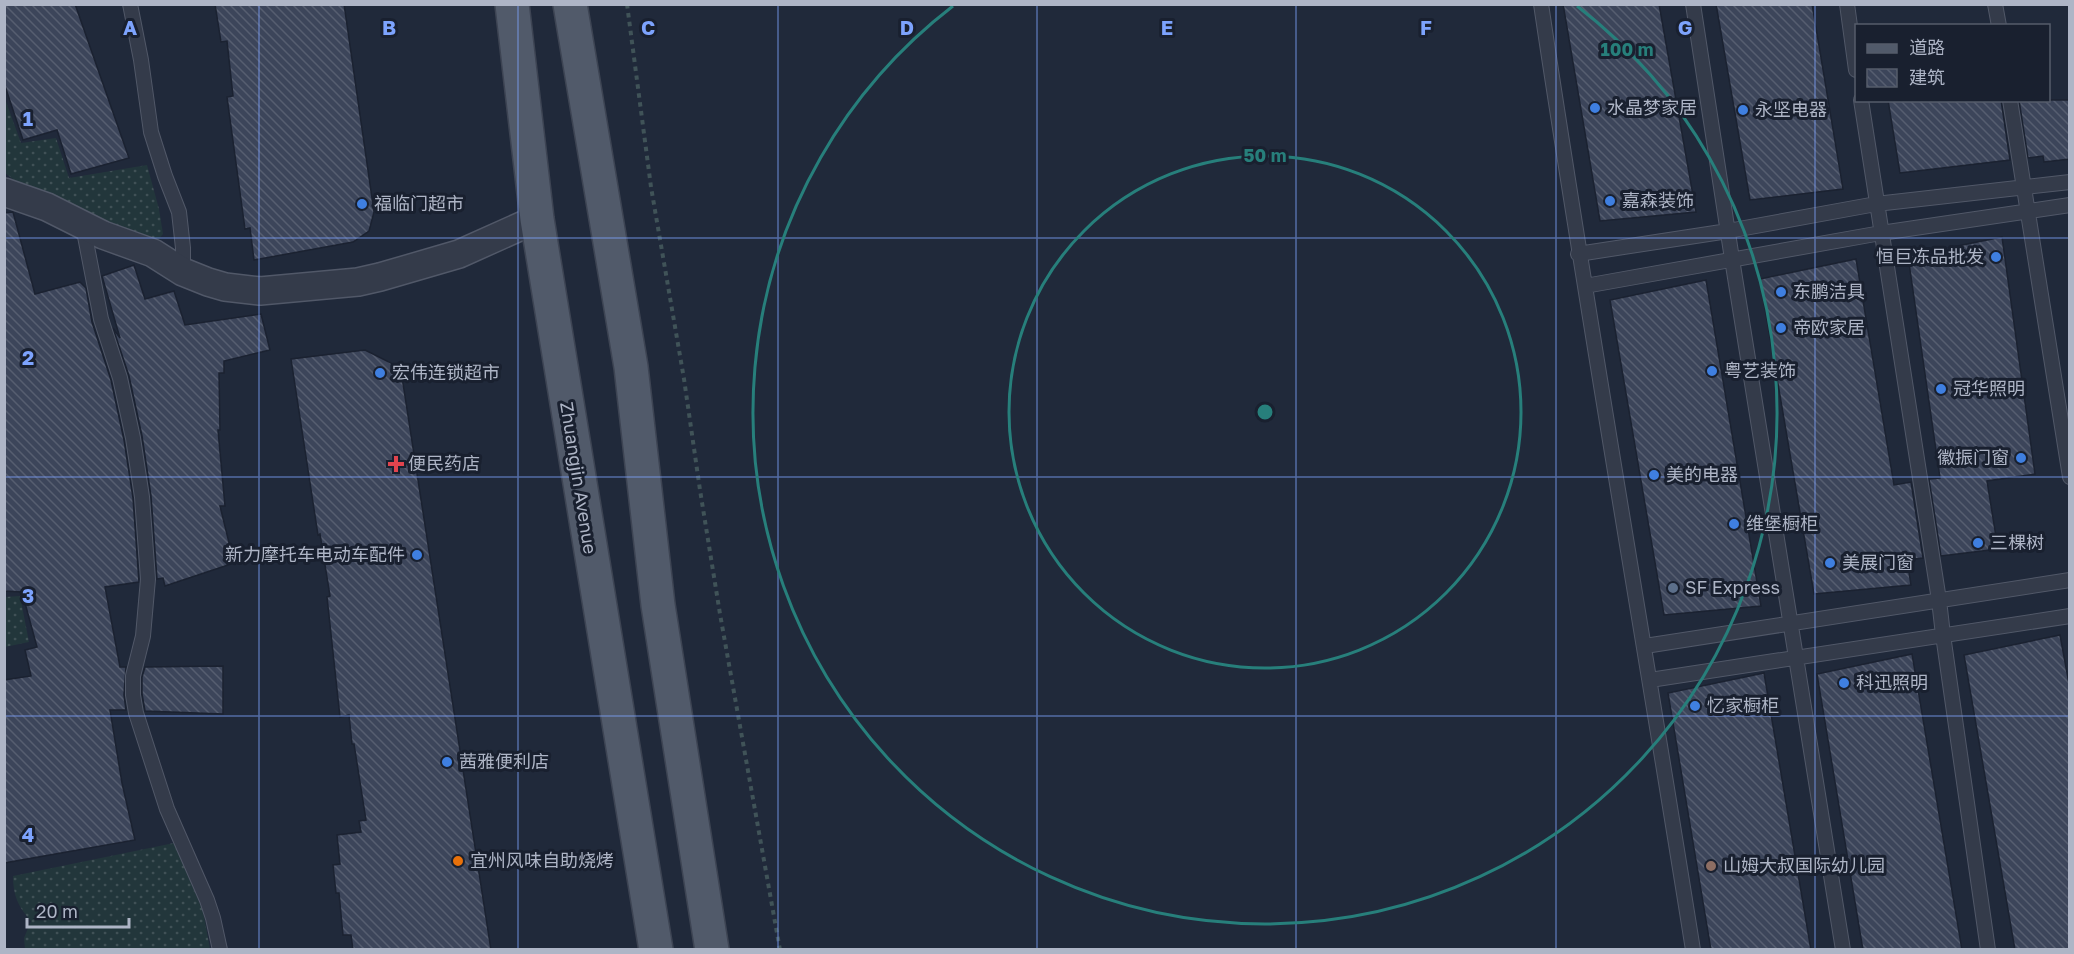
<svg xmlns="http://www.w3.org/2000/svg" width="2074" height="954" font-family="'Golos Text','Noto Sans SC',sans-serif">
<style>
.grass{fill:url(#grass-dots)}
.building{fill:url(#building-back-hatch);stroke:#1b2231;stroke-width:1.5}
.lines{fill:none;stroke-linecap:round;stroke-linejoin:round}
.lane-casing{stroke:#515868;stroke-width:16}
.street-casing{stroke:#515868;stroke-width:30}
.primary-casing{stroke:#3d4453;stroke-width:36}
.path{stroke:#405358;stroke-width:4;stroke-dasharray:4.5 4.5;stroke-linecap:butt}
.lane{stroke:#343b4a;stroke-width:14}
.street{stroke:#343b4a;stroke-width:27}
.primary{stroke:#515a6a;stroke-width:33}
.grid{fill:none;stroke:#7da3fd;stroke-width:1.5;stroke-opacity:0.55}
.ring{fill:none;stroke:#277f7b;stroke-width:3}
.shop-dot{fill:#3f7fe0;stroke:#19202f;stroke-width:2}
.health-dot{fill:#e0444e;stroke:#19202f;stroke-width:2}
.service-dot{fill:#5c6f8a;stroke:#19202f;stroke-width:2}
.food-dot{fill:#e8710a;stroke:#19202f;stroke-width:2}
.education-dot{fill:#8d6e63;stroke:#19202f;stroke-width:2}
.labels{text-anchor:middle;stroke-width:6;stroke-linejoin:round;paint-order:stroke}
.poi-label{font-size:18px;fill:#aeb5c6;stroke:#19202f;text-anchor:start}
.street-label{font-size:18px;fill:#aeb5c6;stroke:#19202f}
.grid-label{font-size:20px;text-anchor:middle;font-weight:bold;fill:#7da3fd;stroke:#19202f;stroke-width:6;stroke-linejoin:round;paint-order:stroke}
.centre{fill:#277f7b;stroke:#19202f;stroke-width:3}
.ring-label{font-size:18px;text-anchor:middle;font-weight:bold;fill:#277f7b;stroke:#19202f;stroke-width:6;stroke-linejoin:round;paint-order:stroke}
</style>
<defs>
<pattern id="grass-dots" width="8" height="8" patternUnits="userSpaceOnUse" patternTransform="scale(1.5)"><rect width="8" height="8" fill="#22363b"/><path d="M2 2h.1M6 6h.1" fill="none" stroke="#405156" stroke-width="1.8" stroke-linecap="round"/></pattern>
<pattern id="building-back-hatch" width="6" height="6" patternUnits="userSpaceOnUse" patternTransform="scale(1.5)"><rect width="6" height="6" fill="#3c455a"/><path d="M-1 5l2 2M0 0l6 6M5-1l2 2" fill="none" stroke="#565e70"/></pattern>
</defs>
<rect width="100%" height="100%" fill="#20293a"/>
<path class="grass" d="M4,96L21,143L56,138L69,178L147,165L159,209L163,234L157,241L140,237L23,187L4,172Z
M20,596L29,642L5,647V597Z
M174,843L203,911L210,949H25L24,938L31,921C18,907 13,895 13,876Z"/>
<path class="building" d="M4,4H75L129,158L71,174L57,130L23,140L4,83Z
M215,4H344L374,212L369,231L353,242L254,260L250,228L245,229L227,97L233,96L227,41L221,42Z
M1563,4H1659L1696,212L1600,221Z
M1716,4H1812L1843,189L1750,200Z
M1888,100H2001L2010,160L1900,173Z
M2019,100H2070V159L2044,162L2043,156L2028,158Z
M13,212L35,294L80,282L86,288L92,322L111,380L124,440L133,498L139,582L105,587L120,667H126L124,695L126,710H110L122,783L135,840L4,863V680L31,676L25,650L37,647L22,592L4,591V213Z
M2002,237L2035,474L1987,481L1998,549L1941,556L1929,479L1940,478L1908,256Z
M1856,259L1894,485L1911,482L1923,558L1907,560L1911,585L1814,594L1760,279Z
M134,265L145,299L174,291L185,325L261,314L270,350L224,361V373H219L220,430H218L225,506H220L234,563L165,586L163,578L157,579L151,496L142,436L129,376L113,328L120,338L102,276Z
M1706,280L1761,606L1664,615L1610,300Z
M365,350L391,363L402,377L491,950H353L351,935H343L339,893H336L333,865L340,864L337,835L361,832L359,821L366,820L354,744H352L349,715L340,717L327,597L330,596L320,534L318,535L291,359Z
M2060,635L2070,689V950H2015L1964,655Z
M1912,654L1962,950H1863L1817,674Z
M223,666V714L145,711L142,694V677L145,667Z
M1764,673L1811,950H1711L1668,693Z"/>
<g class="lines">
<g class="lane-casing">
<path id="lane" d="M130,4L141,60L151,132L165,176L179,212L183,248V272
M1541,4C1588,320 1643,634 1693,950
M1693,4L1732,259L1843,950
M1847,4L1856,70
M1995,4L1999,26
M1861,100L1939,600L1943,635L1988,950
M2010,100L2070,477
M83,226L101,319L120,378L133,438L142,497L148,579L143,636L133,676V695L136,713L167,809L207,900L213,918L220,950
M1578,254L1728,231L1876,204L2070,182
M1585,286L1881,233L2070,205
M1645,646L2070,580
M1650,680L2070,616"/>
</g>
<g class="street-casing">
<path id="street" d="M4,192L47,207L103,235L153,253L183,272L208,282L225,287L260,291L358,282L380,277L459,254L537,219"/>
</g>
<g class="primary-casing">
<path id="primary" d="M512,4L537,219L656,950
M570,4L631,367L658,605L712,950"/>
</g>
<path class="path" d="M627,4L651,187L684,379L700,490L720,614L780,950"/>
<use href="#lane" class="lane"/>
<use href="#street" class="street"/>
<use href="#primary" class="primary"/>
</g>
<path class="grid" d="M259,4V950M518,4V950M778,4V950M1037,4V950M1296,4V950M1556,4V950M1815,4V950M4,238H2070M4,477H2070M4,716H2070"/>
<g class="ring">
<circle cx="1265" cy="412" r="256"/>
<path d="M1577 6A512 512 0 1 1 953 6"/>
</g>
<g class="shop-dot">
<circle cx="1595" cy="108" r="6"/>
<circle cx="1743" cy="110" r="6"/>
<circle cx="1610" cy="201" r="6"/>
<circle cx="362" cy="204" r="6"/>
<circle cx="1996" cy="257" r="6"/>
<circle cx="1781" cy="292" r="6"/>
<circle cx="1781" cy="328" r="6"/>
<circle cx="1712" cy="371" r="6"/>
<circle cx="380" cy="373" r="6"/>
<circle cx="1941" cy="389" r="6"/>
<circle cx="2021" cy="458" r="6"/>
<circle cx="1654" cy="475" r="6"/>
<circle cx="1734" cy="524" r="6"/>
<circle cx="1978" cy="543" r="6"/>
<circle cx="417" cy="555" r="6"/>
<circle cx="1830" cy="563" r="6"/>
<circle cx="1844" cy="683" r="6"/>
<circle cx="1695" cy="706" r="6"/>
<circle cx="447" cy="762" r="6"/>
</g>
<path class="health-dot" d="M393 455h6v6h6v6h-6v6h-6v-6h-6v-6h6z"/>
<circle class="service-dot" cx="1673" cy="588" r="6"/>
<circle class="food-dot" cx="458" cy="861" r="6"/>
<circle class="education-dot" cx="1711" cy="866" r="6"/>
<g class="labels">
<g class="poi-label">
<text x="1607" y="114">水晶梦家居</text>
<text x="1755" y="116">永坚电器</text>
<text x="1622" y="207">嘉森装饰</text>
<text x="374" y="210">福临门超市</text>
<text x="1984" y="263" text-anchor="end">恒巨冻品批发</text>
<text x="1793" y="298">东鹏洁具</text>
<text x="1793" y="334">帝欧家居</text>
<text x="1724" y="377">粤艺装饰</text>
<text x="392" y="379">宏伟连锁超市</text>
<text x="1953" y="395">冠华照明</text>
<text x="2009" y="464" text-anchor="end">徽振门窗</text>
<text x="408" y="470">便民药店</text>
<text x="1666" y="481">美的电器</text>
<text x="1746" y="530">维堡橱柜</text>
<text x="1990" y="549">三棵树</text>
<text x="405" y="561" text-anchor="end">新力摩托车电动车配件</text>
<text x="1842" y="569">美展门窗</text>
<text x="1685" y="594">SF Express</text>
<text x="1856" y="689">科迅照明</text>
<text x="1707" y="712">忆家橱柜</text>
<text x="459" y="768">茜雅便利店</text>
<text x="470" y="867">宜州风味自助烧烤</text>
<text x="1723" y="872">山姆大叔国际幼儿园</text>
</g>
<g class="street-label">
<text transform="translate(578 478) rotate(81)" y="6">Zhuangjin Avenue</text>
</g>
</g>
<g class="grid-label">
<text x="130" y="35">A</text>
<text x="389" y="35">B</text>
<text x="648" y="35">C</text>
<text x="907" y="35">D</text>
<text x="1167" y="35">E</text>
<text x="1426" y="35">F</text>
<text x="1685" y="35">G</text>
<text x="28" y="126">1</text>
<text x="28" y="365">2</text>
<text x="28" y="603">3</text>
<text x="28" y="842">4</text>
</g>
<circle cx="1265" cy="412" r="9" class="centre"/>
<g class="ring-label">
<text x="1627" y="56">100 m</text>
<text x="1265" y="162">50 m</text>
</g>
<rect width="2074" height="954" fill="none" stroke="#aeb5c6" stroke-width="12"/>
<rect x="1855" y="24" width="195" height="78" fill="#19202f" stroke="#555c6b" stroke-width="1.5"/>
<rect x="1867" y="44" width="30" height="9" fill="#515a6a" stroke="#555c6b" stroke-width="1.5"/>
<text x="1909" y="54" font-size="18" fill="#aeb5c6">道路</text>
<rect x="1867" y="69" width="30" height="18" fill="url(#building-back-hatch)" stroke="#555c6b" stroke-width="1.5"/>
<text x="1909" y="84" font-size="18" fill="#aeb5c6">建筑</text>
<path d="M27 918v9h102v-9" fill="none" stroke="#aeb5c6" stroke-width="3"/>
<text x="36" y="918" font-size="18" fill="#aeb5c6" stroke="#19202f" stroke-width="4.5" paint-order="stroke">20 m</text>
</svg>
